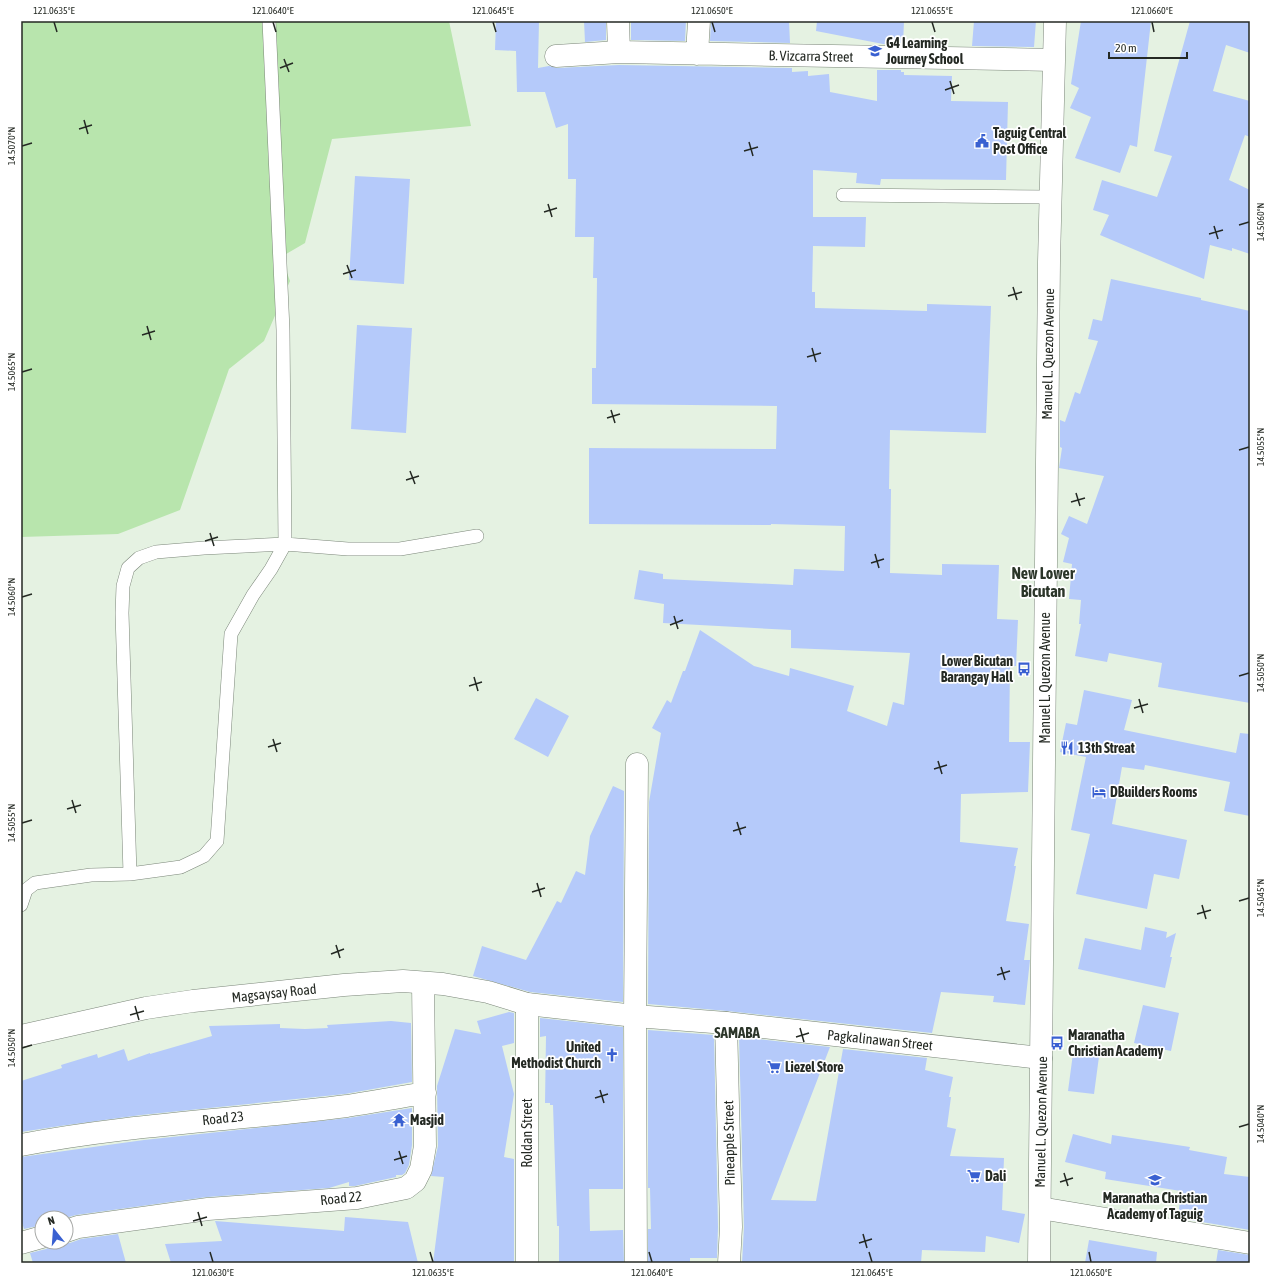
<svg xmlns="http://www.w3.org/2000/svg" width="1271" height="1284" font-family="'Asap Condensed',sans-serif">
<style>
.green{fill:#b8e5ad}
.building{fill:#b5cafa}
.lines{fill:none;stroke-linecap:round;stroke-linejoin:round}
.service-casing{stroke:#7b8679;stroke-width:14}
.minor-casing{stroke:#7b8679;stroke-width:23}
.tertiary-casing{stroke:#7b8679;stroke-width:23}
.secondary-casing{stroke:#7b8679;stroke-width:23}
.service{stroke:#fff;stroke-width:13}
.minor{stroke:#fff;stroke-width:22}
.tertiary{stroke:#fff;stroke-width:22}
.secondary{stroke:#fff;stroke-width:22}
.ticks{fill:none;stroke:#242923;stroke-width:1.5}
.labels{text-anchor:middle;stroke-width:3.5;stroke-linejoin:round;paint-order:stroke}
.poi-label{font-size:14px;font-weight:bold;fill:#242923;stroke:#fff;text-anchor:start}
.street-label{font-size:14px;fill:#242923;stroke:#fff}
.neighbourhood-label{font-size:15px;font-weight:bold;fill:#2b3529;stroke:#fff}
.quarter-label{font-size:16px;font-weight:bold;fill:#2b3529;stroke:#fff}
.neatline{fill:none;stroke:#242923;stroke-width:1.5}
.ticks-label{font-size:10px;text-anchor:middle;fill:#242923}
</style>
<rect width="100%" height="100%" fill="#e5f2e2"/>
<path class="green" d="M21,21H449L471,126L332,139L305,243L281,257L290,281L264,341L229,369L180,510L118,534L21,537Z"/>
<path class="building" d="M496,21H539L538,68L549,66L557,68L619,65L792,68V72L808,71V76L829,74L830,92L877,101V70H901V72H904V75L952,76L951,101L1008,102L1006,180L881,179L880,185L856,183L857,173L813,170V217H866L865,247L813,246L812,292H815V308L927,311V304L991,306L986,433L890,430L889,489H891L890,573L942,575V564L999,565L997,619L1018,620L1016,666H1010L1009,742H1030L1028,792L961,794L960,842L1018,848L1014,866H1016L1006,921L1029,924L1024,960H1030L1025,1005L993,1002L994,996L941,992L932,1033L727,1011L648,1004L649,802L661,733L652,728L667,700L671,703L683,671H685L700,630L754,666L789,676L790,668L854,686L847,711L887,726L893,702L904,705L910,653L791,648V630L663,623L664,604L634,599L639,570L663,574V579L793,585L794,569L844,571L845,526L771,524V525L589,524V448L776,449L777,406L592,404V368H596L597,278H593L594,237H575L576,179H568V124L556,128L545,92H517L516,51L495,50Z
M584,21H606V40L585,42Z
M631,21H686L685,41L631,40Z
M711,21H789L790,43L710,41Z
M817,21H904L903,45L883,44L816,31Z
M974,21H1036L1034,47L972,46Z
M1081,21H1151L1137,147L1130,145L1120,173L1075,158L1091,117L1070,108L1079,88L1071,84Z
M1190,21H1250V53L1226,45L1213,91L1250,101V137L1245,135L1229,180L1250,190V254L1232,248V251L1210,245L1204,279L1100,235L1109,215L1093,210L1102,180L1157,197L1172,156L1154,151Z
M355,176L410,179L404,284L349,280Z
M1111,279L1201,298V300L1250,311V703L1158,687L1162,663L1109,653L1107,662L1075,656L1081,624H1079L1081,600L1069,599L1072,564L1063,562L1069,538L1061,534L1069,516L1087,524L1104,476L1059,468L1062,448L1060,447V420L1065,422L1075,392L1080,394L1098,341L1088,339L1093,319L1102,321Z
M357,325L412,328L406,433L351,429Z
M1084,690L1132,700L1124,730L1236,753L1240,733L1250,734V816L1224,811L1230,782L1145,765L1144,770L1122,767L1112,824L1187,840L1179,879L1154,874L1147,909L1076,894L1090,834L1071,830L1086,757L1060,752L1066,723L1077,725Z
M536,698L569,716L548,757L514,739Z
M613,786L624,791L623,1002L530,992L473,976L482,946L526,960L557,901L561,903L576,871L585,875L590,836Z
M1145,927L1167,932L1166,938L1176,933L1170,957H1172L1165,988L1078,969L1085,938L1141,950Z
M1143,1005L1179,1013L1171,1051L1134,1043Z
M509,1012L514,1013V1043L502,1046L514,1094L504,1157L514,1159V1263H433L444,1177L431,1176L438,1146L437,1086L455,1029L481,1034L477,1021Z
M540,1018L623,1027V1189H589L590,1231L623,1230L624,1263H559V1226H557L553,1105H550V1103H545L546,1036L540,1037Z
M391,1021L411,1023L412,1082L345,1094L141,1115L60,1126L21,1132V1081L62,1068L61,1065L97,1054L98,1058L124,1049L128,1061L150,1053V1054L212,1036L209,1026L280,1024V1028L305,1029L328,1028L327,1025Z
M648,1030L714,1035L718,1227L717,1258H690V1263H648V1229H651L650,1188H648Z
M739,1037L830,1047L771,1200L816,1201L843,1049L927,1058L925,1070L953,1077L949,1097H951L947,1127L956,1129L950,1156L1004,1158L1002,1210L1025,1214L1019,1243L986,1236L985,1252L922,1250L921,1263H742L744,1227Z
M1074,1046L1100,1049L1094,1094L1068,1091Z
M412,1108V1145L409,1165L405,1173L402,1175H396V1177L355,1186H349V1182L329,1188L207,1197L76,1215L65,1218H42V1225L24,1229L21,1219V1157L144,1140L348,1118Z
M1073,1134L1111,1144L1112,1135L1190,1147L1189,1150L1227,1157L1224,1174L1250,1177V1230L1178,1218L1181,1191L1105,1179L1106,1172L1065,1162Z
M345,1217L408,1222L418,1263H171L165,1244L222,1241L215,1221L344,1231Z
M118,1234L126,1263H33L30,1253L46,1249L51,1246L53,1242L70,1243L81,1239Z
M1089,1240L1157,1252L1156,1263H1085Z
M1218,1250L1250,1255V1263H1216Z"/>
<g class="lines">
<g class="service-casing">
<path id="service" d="M843,195L1050,197
M130,874L122,613L123,586L128,568L139,558L156,552L204,548L285,544L348,549H400L477,536
M21,905L26,890L35,883L91,875L130,874L181,867L204,856L217,841L231,634L253,595L271,569L285,544L283,330L269,21"/>
</g>
<g class="minor-casing">
<path id="minor" d="M618,21L619,52
M697,54L699,21
M556,56L619,52L1053,60
M726,1023L731,1227L729,1263
M21,1145C129,1124 238,1120 347,1106C373,1102 399,1097 425,1093
M1040,1208L1250,1243
M66,1231L78,1227L208,1209L357,1198L406,1188L415,1181L421,1169L425,1146L423,983
M21,1243L42,1237
M527,1263V1004
M636,1263L635,1016L637,764"/>
</g>
<g class="tertiary-casing">
<path id="tertiary" d="M21,1036L146,1008L193,1001L344,985L403,981L443,984L488,992L527,1004L635,1016L726,1023L1041,1058"/>
</g>
<g class="secondary-casing">
<path id="secondary" d="M1039,1263L1049,262L1055,21"/>
</g>
<use href="#service" class="service"/>
<use href="#minor" class="minor"/>
<use href="#tertiary" class="tertiary"/>
<use href="#secondary" class="secondary"/>
</g>
<path class="ticks" d="M54,22L57,32M273,22L276,32M493,22L496,32M712,22L715,32M932,22L935,32M1152,22L1154,32M284,59L289,72M280,68L293,63M950,81L954,94M945,90L959,85M84,120L88,134M79,129L92,125M749,142L753,156M22,146L32,143M744,151L758,147M548,204L552,217M544,212L557,208M1239,225L1249,222M1214,226L1218,239M1209,234L1223,230M347,265L352,278M343,274L356,270M1013,287L1017,300M1008,296L1022,292M147,326L151,340M142,335L155,331M812,348L816,362M807,357L821,353M22,372L32,369M611,410L615,423M607,418L620,414M1239,450L1249,447M410,471L415,484M406,480L419,476M1076,493L1080,506M1071,502L1085,498M210,533L214,546M205,541L218,537M875,554L879,568M871,563L884,559M22,597L32,594M674,616L678,629M670,625L683,620M1239,676L1249,673M474,677L478,691M469,686L482,682M1139,699L1143,713M1134,708L1148,704M273,739L277,752M268,747L281,743M938,761L942,774M934,769L947,765M72,800L76,813M67,809L81,805M737,822L741,835M22,823L32,820M733,831L746,827M537,883L541,897M532,892L545,888M1239,901L1249,898M1202,905L1206,919M1197,914L1211,910M336,945L340,958M331,954L344,949M1001,967L1005,980M997,975L1010,971M135,1006L139,1020M130,1015L144,1011M800,1028L804,1042M796,1037L809,1033M22,1048L32,1045M600,1090L604,1103M595,1098L608,1094M1239,1127L1249,1124M399,1151L403,1164M394,1160L407,1156M1064,1173L1068,1186M1060,1182L1073,1178M198,1212L202,1226M193,1221L207,1217M863,1234L867,1248M859,1243L872,1239M210,1252L213,1262M430,1252L433,1262M649,1252L652,1262M869,1252L872,1262M1089,1252L1091,1262"/>
<defs>
<g id="school-bare" transform="scale(1.08)"><path d="M0-5L7-2L0 1L-7-2ZM-4 1L0 2.5L4 1V4Q0 6-4 4Z" fill="#3960d1" stroke="#fff" stroke-width="2.5" paint-order="stroke"/></g>
<g id="civic-bare" transform="scale(1.08)"><path d="M-.6-6.5H3V-4.5H.6V-3L4-1V1h2V6H-6V1h2V-1L-.6-3ZM-1.2 2.5V6h2.4V2.5Z" fill="#3960d1" stroke="#fff" stroke-width="2.5" paint-order="stroke"/></g>
<g id="bus-bare" transform="scale(1.08)"><path d="M-5-6H5V4H4V6H2V4H-2V6H-4V4H-5ZM-3.5-4V0h7V-4ZM-3.5 1.2v1.5H-2V1.2ZM2 1.2v1.5H3.5V1.2Z" fill="#3960d1" stroke="#fff" stroke-width="2.5" paint-order="stroke"/></g>
<g id="restaurant-bare" transform="scale(1.08)"><path d="M-5-6h1v4h1v-4h1v4h1v-4h1v5L-1.5 .5V6h-2V.5L-5-1ZM5-6V6H3V1.5H1.5Q1.5-4 5-6Z" fill="#3960d1" stroke="#fff" stroke-width="2.5" paint-order="stroke"/></g>
<g id="hotel-bare" transform="scale(1.08)"><path d="M-6-4.5h1.5V1H6V5H4.5V3h-9V5H-6ZM-4 0a1.8 1.8 0 1 1 3.6 0ZM.5 0V-2.5h3Q6-2.5 6 0Z" fill="#3960d1" stroke="#fff" stroke-width="2.5" paint-order="stroke"/></g>
<g id="church-bare" transform="scale(1.08)"><path d="M-1.2-6h2.4v3.5h3.3v2.4h-3.3V6h-2.4V-.1h-3.3v-2.4h3.3Z" fill="#3960d1" stroke="#fff" stroke-width="2.5" paint-order="stroke"/></g>
<g id="supermarket-bare" transform="scale(1.08)"><path d="M-6-5.5h2.5l.6 2H6L4.5 2H-2.5L-4.4-4H-6ZM-1.5 3.2a1.3 1.3 0 1 0 .1 0ZM3 3.2a1.3 1.3 0 1 0 .1 0Z" fill="#3960d1" stroke="#fff" stroke-width="2.5" paint-order="stroke"/></g>
<g id="temple-bare" transform="scale(1.08)"><path d="M0-6L5-2H3V0L6.5 2.5H4V6H1.5V3h-3V6H-4V2.5H-6.5L-3 0V-2H-5Z" fill="#3960d1" stroke="#fff" stroke-width="2.5" paint-order="stroke"/></g>
</defs>
<g fill-rule="evenodd">
<use href="#school-bare" x="875" y="51"/>
<use href="#civic-bare" x="982" y="141"/>
<use href="#bus-bare" x="1024" y="669"/>
<use href="#restaurant-bare" x="1067" y="748"/>
<use href="#hotel-bare" x="1099" y="792"/>
<use href="#bus-bare" x="1057" y="1043"/>
<use href="#church-bare" x="612" y="1055"/>
<use href="#supermarket-bare" x="774" y="1067"/>
<use href="#temple-bare" x="399" y="1120"/>
<use href="#supermarket-bare" x="974" y="1176"/>
<use href="#school-bare" x="1155" y="1180"/>
</g>
<g class="labels">
<g class="poi-label">
<text x="886" y="48">G4 Learning<tspan x="886" dy="16">Journey School</tspan></text>
<text x="993" y="138">Taguig Central<tspan x="993" dy="16">Post Office</tspan></text>
<text x="1013" y="666" text-anchor="end">Lower Bicutan<tspan x="1013" dy="16">Barangay Hall</tspan></text>
<text x="1078" y="753">13th Streat</text>
<text x="1110" y="797">DBuilders Rooms</text>
<text x="1068" y="1040">Maranatha<tspan x="1068" dy="16">Christian Academy</tspan></text>
<text x="601" y="1052" text-anchor="end">United<tspan x="601" dy="16">Methodist Church</tspan></text>
<text x="785" y="1072">Liezel Store</text>
<text x="410" y="1125">Masjid</text>
<text x="985" y="1181">Dali</text>
<text x="1155" y="1203" text-anchor="middle">Maranatha Christian<tspan x="1155" dy="16">Academy of Taguig</tspan></text>
</g>
<g class="street-label">
<text transform="translate(811 56) rotate(1)" y="5">B. Vizcarra Street</text>
<text transform="translate(1048 354) rotate(-89)" y="5">Manuel L. Quezon Avenue</text>
<text transform="translate(1045 678) rotate(-90)" y="5">Manuel L. Quezon Avenue</text>
<text transform="translate(274 993) rotate(-6)" y="5">Magsaysay Road</text>
<text transform="translate(880 1040) rotate(6)" y="5">Pagkalinawan Street</text>
<text transform="translate(223 1118) rotate(-6)" y="5">Road 23</text>
<text transform="translate(1041 1122) rotate(-89)" y="5">Manuel L. Quezon Avenue</text>
<text transform="translate(527 1133) rotate(-90)" y="5">Roldan Street</text>
<text transform="translate(729 1143) rotate(-91)" y="5">Pineapple Street</text>
<text transform="translate(341 1198) rotate(-6)" y="5">Road 22</text>
</g>
<g class="neighbourhood-label">
<text x="737" y="1038">SAMABA</text>
</g>
<g class="quarter-label">
<text x="1043" y="579">New Lower<tspan x="1043" dy="18">Bicutan</tspan></text>
</g>
</g>
<rect width="1271" height="1284" fill="none" stroke="#ffffff" stroke-width="44"/>
<g transform="translate(54 1230) rotate(343)"><circle r="19" fill="#ffffff" stroke="#a7a9a7"/>
<path d="M0-3L7 15L0 10L-7 15Z" fill="#3960d1"/>
<text y="-6" font-size="11" font-weight="bold" text-anchor="middle" fill="#242923">N</text>
</g>
<path d="M1109 52v6h78v-6" fill="none" stroke="#242923" stroke-width="2"/>
<text x="1115" y="52" font-size="12" fill="#242923" stroke="#ffffff" stroke-width="3" paint-order="stroke">20 m</text>
<rect x="22" y="22" width="1227" height="1240" class="neatline"/>
<g class="ticks-label">
<text x="54" y="14">121.0635°E</text>
<text x="273" y="14">121.0640°E</text>
<text x="493" y="14">121.0645°E</text>
<text x="712" y="14">121.0650°E</text>
<text x="932" y="14">121.0655°E</text>
<text x="1152" y="14">121.0660°E</text>
<text transform="translate(11 146) rotate(-90)" y="4">14.5070°N</text>
<text transform="translate(1260 222) rotate(-90)" y="4">14.5060°N</text>
<text transform="translate(11 372) rotate(-90)" y="4">14.5065°N</text>
<text transform="translate(1260 447) rotate(-90)" y="4">14.5055°N</text>
<text transform="translate(11 597) rotate(-90)" y="4">14.5060°N</text>
<text transform="translate(1260 673) rotate(-90)" y="4">14.5050°N</text>
<text transform="translate(11 823) rotate(-90)" y="4">14.5055°N</text>
<text transform="translate(1260 898) rotate(-90)" y="4">14.5045°N</text>
<text transform="translate(11 1048) rotate(-90)" y="4">14.5050°N</text>
<text transform="translate(1260 1124) rotate(-90)" y="4">14.5040°N</text>
<text x="213" y="1276">121.0630°E</text>
<text x="433" y="1276">121.0635°E</text>
<text x="652" y="1276">121.0640°E</text>
<text x="872" y="1276">121.0645°E</text>
<text x="1091" y="1276">121.0650°E</text>
</g>
</svg>
